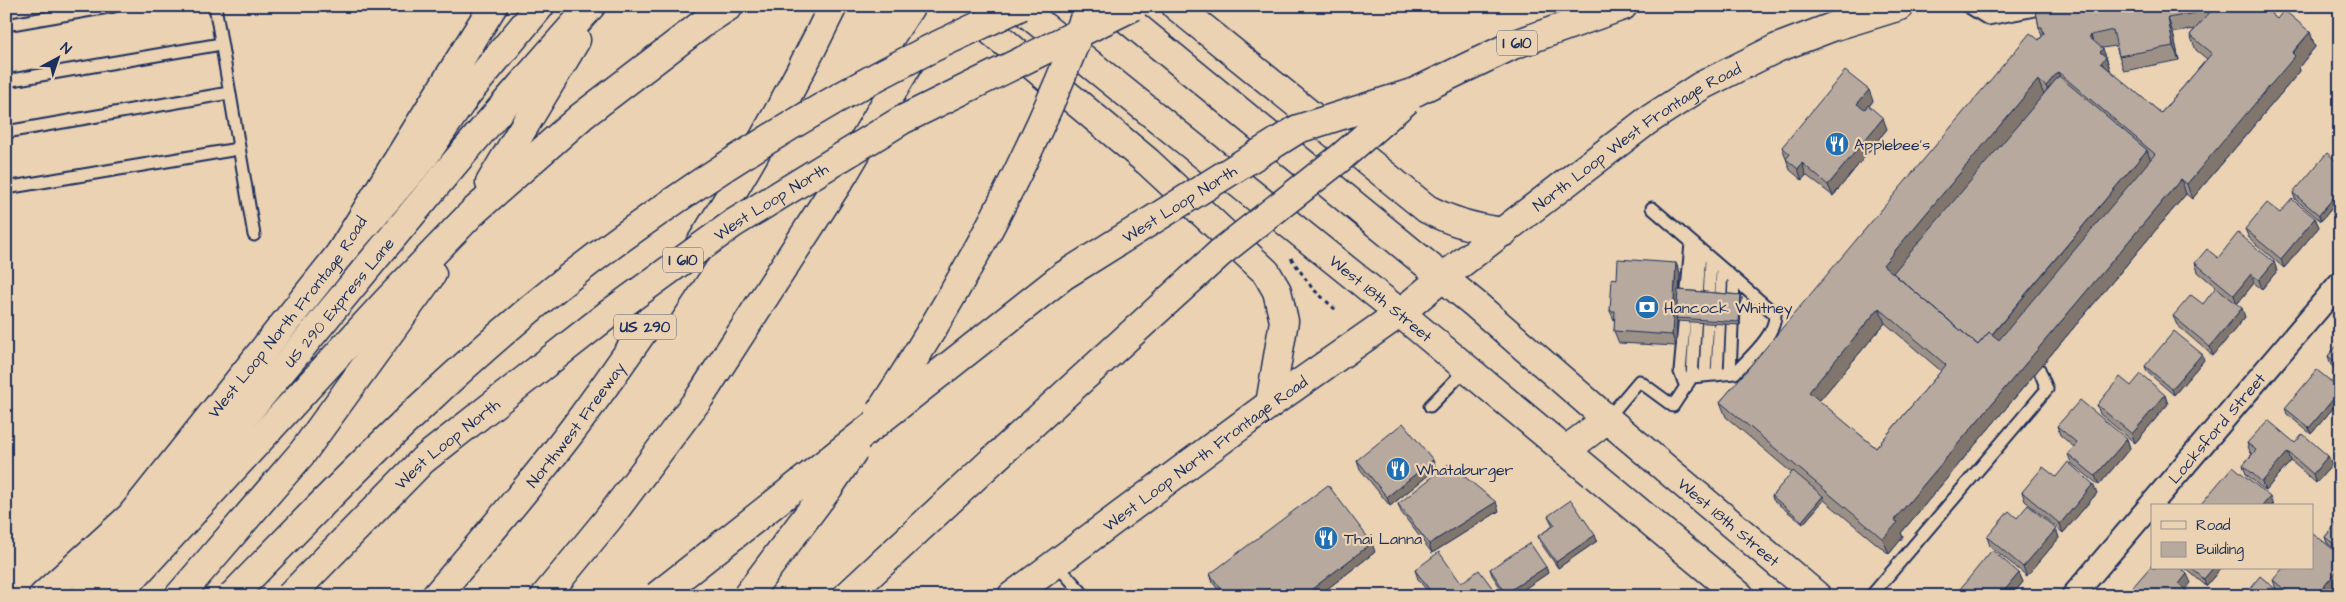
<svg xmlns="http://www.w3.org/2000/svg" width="2346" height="602" font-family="'Architects Daughter',sans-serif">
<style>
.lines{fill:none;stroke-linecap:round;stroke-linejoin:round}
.lane-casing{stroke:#1b2f5e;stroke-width:15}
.street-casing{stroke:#1b2f5e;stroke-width:26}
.secondary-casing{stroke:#1b2f5e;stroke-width:31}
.highway-casing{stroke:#1b2f5e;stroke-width:31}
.path{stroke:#1b2f5e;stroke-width:3;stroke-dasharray:4 4;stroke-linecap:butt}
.lane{stroke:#ead2b2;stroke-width:11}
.street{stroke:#ead2b2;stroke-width:22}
.secondary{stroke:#ead2b2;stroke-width:28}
.highway{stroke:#ead2b2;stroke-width:28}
.highway-bridge-casing{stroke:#1b2f5e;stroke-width:31;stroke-linecap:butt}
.highway-bridge{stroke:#ead2b2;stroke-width:28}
.wall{fill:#9d9187;stroke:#1b2f5e;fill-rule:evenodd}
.shaded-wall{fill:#80766e;stroke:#1b2f5e}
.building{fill:#b7a99d;stroke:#1b2f5e;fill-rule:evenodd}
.labels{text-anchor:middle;stroke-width:4.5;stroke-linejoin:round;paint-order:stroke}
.shield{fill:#ead2b2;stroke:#596077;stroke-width:1}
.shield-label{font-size:15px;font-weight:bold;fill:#1b2f5e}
.street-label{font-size:16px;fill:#1b2f5e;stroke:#ead2b2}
.poi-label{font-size:16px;fill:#1b2f5e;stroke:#ead2b2;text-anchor:start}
</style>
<rect width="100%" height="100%" fill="#ead2b2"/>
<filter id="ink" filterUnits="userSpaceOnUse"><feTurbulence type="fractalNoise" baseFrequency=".02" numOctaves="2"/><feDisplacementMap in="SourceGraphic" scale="10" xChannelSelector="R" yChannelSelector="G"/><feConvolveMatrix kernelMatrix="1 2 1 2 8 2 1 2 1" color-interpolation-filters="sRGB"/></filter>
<g filter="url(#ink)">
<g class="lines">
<g class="lane-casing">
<path id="lane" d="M215,6L254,235
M1967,6L1988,19L2056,6
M6,25L114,6
M6,81L221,44
M6,132L229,93
M6,188L238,149
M1730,373L1734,280
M1705,375L1711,260
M1717,375L1722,269
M1692,377L1700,251
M1686,387L1680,372L1691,243
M1430,406L1466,369
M1607,419L1639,381L1673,406L1692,377L1735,373C1748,358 1776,336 1775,314L1652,208
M1056,564L1085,596
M1871,596L2047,389L2039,369"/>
</g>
<g class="street-casing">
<g id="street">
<path id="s1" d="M2073,596L2340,283"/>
</g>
</g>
<g class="secondary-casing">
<g id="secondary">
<path d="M961,6L1148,162L1266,272L1277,291L1284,321L1270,404"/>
<path id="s2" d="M1018,6L1400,313L1740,596"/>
<path id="s3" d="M1111,6L1475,304L1607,419L1817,596"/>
<path d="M1176,6L1427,209C1452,222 1475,229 1504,232"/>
<path d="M1565,451L1607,419"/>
<path id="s4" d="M43,596L131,516L339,255L493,6"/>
<path id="s5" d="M1012,596L1270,404L1400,313L1442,278L1647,121L1701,86L1777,48L1835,26L1900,6"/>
</g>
</g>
<g class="highway-casing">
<g id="highway">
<path d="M1415,92L1513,45L1623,6"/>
<path d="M490,183L576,40"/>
<path d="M339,255L425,155L467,94L540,6"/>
<path id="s6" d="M84,596C157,522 223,441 290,361C389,241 487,122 591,6"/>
<path d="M116,596L386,302L472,213L582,116L706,21L729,6"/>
<path d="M179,596L303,452L432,274"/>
<path id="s7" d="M436,596C484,539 533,483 577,424C674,293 762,153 833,6"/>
<path d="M545,596L609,518L700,397L845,172L912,58L946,6"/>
<path d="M847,596L993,460"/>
</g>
</g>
<path class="path" d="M1291,258L1312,288L1337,311"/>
<use href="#lane" class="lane"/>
<use href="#street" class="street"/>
<use href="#secondary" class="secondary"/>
<use href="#highway" class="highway"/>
<g class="highway-bridge-casing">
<g id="highway-bridge">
<path d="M880,412C962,288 1038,146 1089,6"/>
<path d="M993,460L1220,253L1339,159L1407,100"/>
<path d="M232,596C354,470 478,342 620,239C715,170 817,106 922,53C954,37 988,22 1021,6"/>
<path id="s8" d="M290,596L423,460L610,313L734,223L902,120L1134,6"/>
<path id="s9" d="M657,596L1063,276L1298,129L1415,92"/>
<path d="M747,596L829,487L854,450"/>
</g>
</g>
<use href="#highway-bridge" class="highway-bridge"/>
</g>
<path class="wall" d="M2035,6H2262L2277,19L2310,32L2315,47L2299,67L2300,71L2192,199L2186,194L1901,533L1903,537L1889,554L1824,500L1803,524L1773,500L1772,496L1792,473L1726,417L1720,402L2042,36L2039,27ZM2195,29L2190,35L2196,50L2207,59L2161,113L2111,72L2106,57L2102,48L2116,46L2119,56L2124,71L2179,60L2173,33ZM1885,323L1941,371L1876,448L1819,401Z
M1873,101L1869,106L1887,129L1833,196L1806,175L1802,180L1790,170L1782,147Z
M2340,164V199L2321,221L2295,199L2293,193Z
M2280,213L2315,218L2319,227L2284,268L2249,238L2245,229Z
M2218,258L2274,262L2277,271L2262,289L2254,283L2237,304L2245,317L2213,356L2177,325L2173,316L2203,304L2223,293L2198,272L2195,263Z
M1676,263L1680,274L1679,290L1741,295L1742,298L1740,325L1677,321L1676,346L1619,343L1614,331L1615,322L1610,311L1617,279Z
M2340,342V373L2331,365L2328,356Z
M2204,360L2174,395L2147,372L2145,366Z
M2131,386L2168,404L2135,443L2100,414L2097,405Z
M2340,389V400L2311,434L2287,414L2285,408Z
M2057,426L2127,439L2130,448L2099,485L2071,463L2068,454L2074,447L2060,435Z
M2247,443H2295L2328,456L2332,465L2316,483L2291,461L2265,491L2246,474L2243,465L2252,454L2250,452Z
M1357,460L1436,469L1390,506L1360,469Z
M2056,477L2097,493L2063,533L2025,501L2022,492Z
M1398,504L1499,511L1432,553L1401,512Z
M1548,516L1597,541L1558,568L1540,542L1538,536L1553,526Z
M2017,518L2056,529L2059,538L2027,576L1990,546L1987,537Z
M2340,519V553L2327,543L2325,537Z
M1375,552L1318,596H1223L1213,583L1210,574Z
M2340,555V580L2327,596H2284L2276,589L2273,580Z
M1546,567L1548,573L1514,596H1506L1492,575L1490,569Z
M2185,568H2221L2206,586Z
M1415,570L1461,583L1497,594V596H1431L1418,579Z
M2019,573L2023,582L2011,596H1962L1960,589Z
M2191,583L2185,589L2189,593L2191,596H2135L2132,588Z"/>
<path class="shaded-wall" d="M2168,18L2173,33L2179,60L2173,46Z
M2310,32L2315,47L2299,67L2300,71L2192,199L2187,184Z
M2091,35L2096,50L2089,37Z
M2103,49L2106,57L2111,72L2101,63L2100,52Z
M2058,72L2063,87L2051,101L2046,86Z
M2038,80L2044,95L1888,280L1883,265Z
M1869,90L1873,101L1861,115L1857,104Z
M1883,118L1887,129L1833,196L1828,185Z
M2147,150L2151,161L1984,360L1980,349Z
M1802,163L1806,175L1802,180L1798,169Z
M2181,179L2186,194L1901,533L1903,537L1889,554L1883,539L1894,520Z
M2340,190V199L2321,221L2319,215Z
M2315,218L2319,227L2284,268L2281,259Z
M2274,262L2277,271L2262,289L2259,280Z
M1676,263L1680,274L1678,318H1676L1677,321L1676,346L1672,335Z
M2251,274L2254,283L2237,304L2234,295Z
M1741,295L1742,298L1740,325L1739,322Z
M1879,308L1885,323L1814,407L1809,392Z
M2242,308L2245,317L2213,356L2210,347Z
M2202,354L2204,360L2174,395L2172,389Z
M2340,391V400L2311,434L2309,428Z
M2165,395L2168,404L2135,443L2132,434Z
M2127,439L2130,448L2099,485L2095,476Z
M2288,452L2291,461L2265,491L2262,482Z
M2328,456L2332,465L2316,483L2313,474Z
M1433,460L1436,469L1390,506L1387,497Z
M2093,484L2097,493L2063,533L2060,524Z
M1823,496L1824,500L1803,524L1802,521Z
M2270,497L2273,506H2262Z
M1496,502L1499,511L1432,553L1429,544Z
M2056,529L2059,538L2027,576L2023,567Z
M1595,535L1597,541L1558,568L1556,562Z
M1372,543L1375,552L1318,596H1303Z
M1546,567L1548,573L1514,596H1507L1506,593Z
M2340,567V580L2327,596H2316Z
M2213,568H2221L2206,586L2204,579Z
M2019,573L2023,582L2011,596H2000Z
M2187,574L2191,583L2182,593L2179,584Z
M2278,591L2280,596H2274Z"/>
<path class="building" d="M2035,6H2262L2277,19L2284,10L2310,32L2292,53L2295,56L2187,184L2181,179L1894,520L1898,522L1883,539L1720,402L2030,33L2039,40L2044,34L2042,27H2039ZM2212,10L2190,35L2212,53L2161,113L2101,63L2106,57L2100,52L2103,49L2089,37L2091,35L2113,30L2119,56L2173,46L2168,18ZM2058,72L2155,154L1999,340L1989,332L1978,345L1883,265L2038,80L2046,86ZM1879,308L1946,365L1876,448L1809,392Z
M1845,71L1869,90L1857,104L1865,109L1868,105L1883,118L1828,185L1802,163L1798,169L1786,159L1790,154L1782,147Z
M2059,76L2147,150L1992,334L1989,332L1978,345L1893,273Z
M2327,153L2340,164V190L2319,215L2293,193Z
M2292,199L2315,218L2281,259L2245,229L2267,203L2280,213Z
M2238,233L2274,262L2259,280L2251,274L2234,295L2195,263L2207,249L2218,258Z
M1618,259L1676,263L1672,335L1614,331L1615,311H1610L1612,278L1617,279Z
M2216,287L2242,308L2210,347L2173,316L2191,295L2203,304Z
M1678,290L1741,295L1739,322L1676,318Z
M2174,331L2202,354L2172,389L2145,366Z
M2340,342V366L2328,356Z
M2317,370L2340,389V391L2309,428L2285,408Z
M2141,374L2165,395L2132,434L2097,405L2120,377L2131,386Z
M2080,400L2127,439L2095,476L2068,454L2077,443L2057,426Z
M2268,420L2295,443L2303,434L2328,456L2313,474L2288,452L2262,482L2243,465L2256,450L2247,443Z
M1403,423L1433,460L1387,497L1357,460Z
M2068,462L2093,484L2060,524L2022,492L2043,467L2056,477Z
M1449,464L1496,502L1429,544L1398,504Z
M2233,466L2270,497L2262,506H2203L2201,504Z
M1793,471L1823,496L1802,521L1772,496Z
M1328,485L1372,543L1303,596H1226L1210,574Z
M1571,500L1595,535L1556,562L1538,536L1555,525L1548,516Z
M2028,505L2056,529L2023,567L1987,537L2009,511L2017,518Z
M2340,519V549L2325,537Z
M2312,533H2313L2340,555V567L2316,596H2292L2273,580L2283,568H2312Z
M1530,543L1546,567L1506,593L1490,569Z
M1992,550L2019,573L2000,596H1968L1960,589Z
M1439,552L1461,583L1479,570L1497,594L1495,596H1434L1415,570Z
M2152,565V568H2181L2187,574L2179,584L2189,593L2187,596H2141L2132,588Z
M2191,568H2213L2204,579Z
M2260,576L2278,591L2274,596H2247L2245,595Z"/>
</g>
<defs>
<g id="restaurant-disc" transform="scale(1.25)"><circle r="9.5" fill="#1f6fb2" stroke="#ead2b2"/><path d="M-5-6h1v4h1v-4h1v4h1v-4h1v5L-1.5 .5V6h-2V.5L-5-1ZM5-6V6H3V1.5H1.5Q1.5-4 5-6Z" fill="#fff"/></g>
<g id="bank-disc" transform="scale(1.25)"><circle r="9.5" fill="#1f6fb2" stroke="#ead2b2"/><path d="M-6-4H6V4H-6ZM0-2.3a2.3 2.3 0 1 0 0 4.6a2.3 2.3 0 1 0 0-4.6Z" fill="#fff"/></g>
</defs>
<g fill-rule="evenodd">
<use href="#restaurant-disc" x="1837" y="144"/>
<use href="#bank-disc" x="1647" y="307"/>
<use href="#restaurant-disc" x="1398" y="469"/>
<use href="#restaurant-disc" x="1326" y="538"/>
</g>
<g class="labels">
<g class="shield">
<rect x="1497" y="30.5" width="40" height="25" rx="4"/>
<rect x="663" y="247.5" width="40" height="25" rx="4"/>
<rect x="614" y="314.5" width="62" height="25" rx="4"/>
</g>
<g class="shield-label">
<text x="1517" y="48">I 610</text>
<text x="683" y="265">I 610</text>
<text x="645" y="332">US 290</text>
</g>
<g class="street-label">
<text dy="6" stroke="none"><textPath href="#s5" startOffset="776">North Loop West Frontage Road</textPath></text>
<text dy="6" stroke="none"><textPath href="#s8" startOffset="624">West Loop North</textPath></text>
<text dy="6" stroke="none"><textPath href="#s9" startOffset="654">West Loop North</textPath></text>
<text dy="6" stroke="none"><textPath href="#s2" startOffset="466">West 18th Street</textPath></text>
<text dy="6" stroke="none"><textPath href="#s6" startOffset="389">US 290 Express Lane</textPath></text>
<text dy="6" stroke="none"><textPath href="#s4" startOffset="372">West Loop North Frontage Road</textPath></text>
<text dy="6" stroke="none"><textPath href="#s7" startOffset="221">Northwest Freeway</textPath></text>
<text dy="6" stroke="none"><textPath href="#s1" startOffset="221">Locksford Street</textPath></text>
<text dy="6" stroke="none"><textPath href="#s8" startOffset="219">West Loop North</textPath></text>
<text dy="6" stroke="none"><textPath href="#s5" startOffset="240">West Loop North Frontage Road</textPath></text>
<text dy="6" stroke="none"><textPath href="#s3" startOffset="805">West 18th Street</textPath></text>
</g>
<g class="poi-label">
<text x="1854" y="150">Applebee's</text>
<text x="1664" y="313">Hancock Whitney</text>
<text x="1416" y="475">Whataburger</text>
<text x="1344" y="544">Thai Lanna</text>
</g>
</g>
<rect width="2346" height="602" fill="none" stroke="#ead2b2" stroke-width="25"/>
<rect x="12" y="12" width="2321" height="577" fill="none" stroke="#1b2f5e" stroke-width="2" filter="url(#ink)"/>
<rect x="2151" y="504" width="162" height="65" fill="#ead2b2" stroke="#979190"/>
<rect x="2161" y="521" width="25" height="8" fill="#ead2b2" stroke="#979190"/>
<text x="2196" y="530" font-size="15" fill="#1b2f5e">Road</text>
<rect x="2161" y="542" width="25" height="15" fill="#b7a99d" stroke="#979190"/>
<text x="2196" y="554" font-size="15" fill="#1b2f5e">Building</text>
<g transform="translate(58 58) rotate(40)" stroke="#ead2b2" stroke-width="4" paint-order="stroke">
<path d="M0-4L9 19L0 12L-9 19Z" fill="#1b2f5e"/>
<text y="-8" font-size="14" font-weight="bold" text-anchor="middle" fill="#1b2f5e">N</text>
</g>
</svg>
